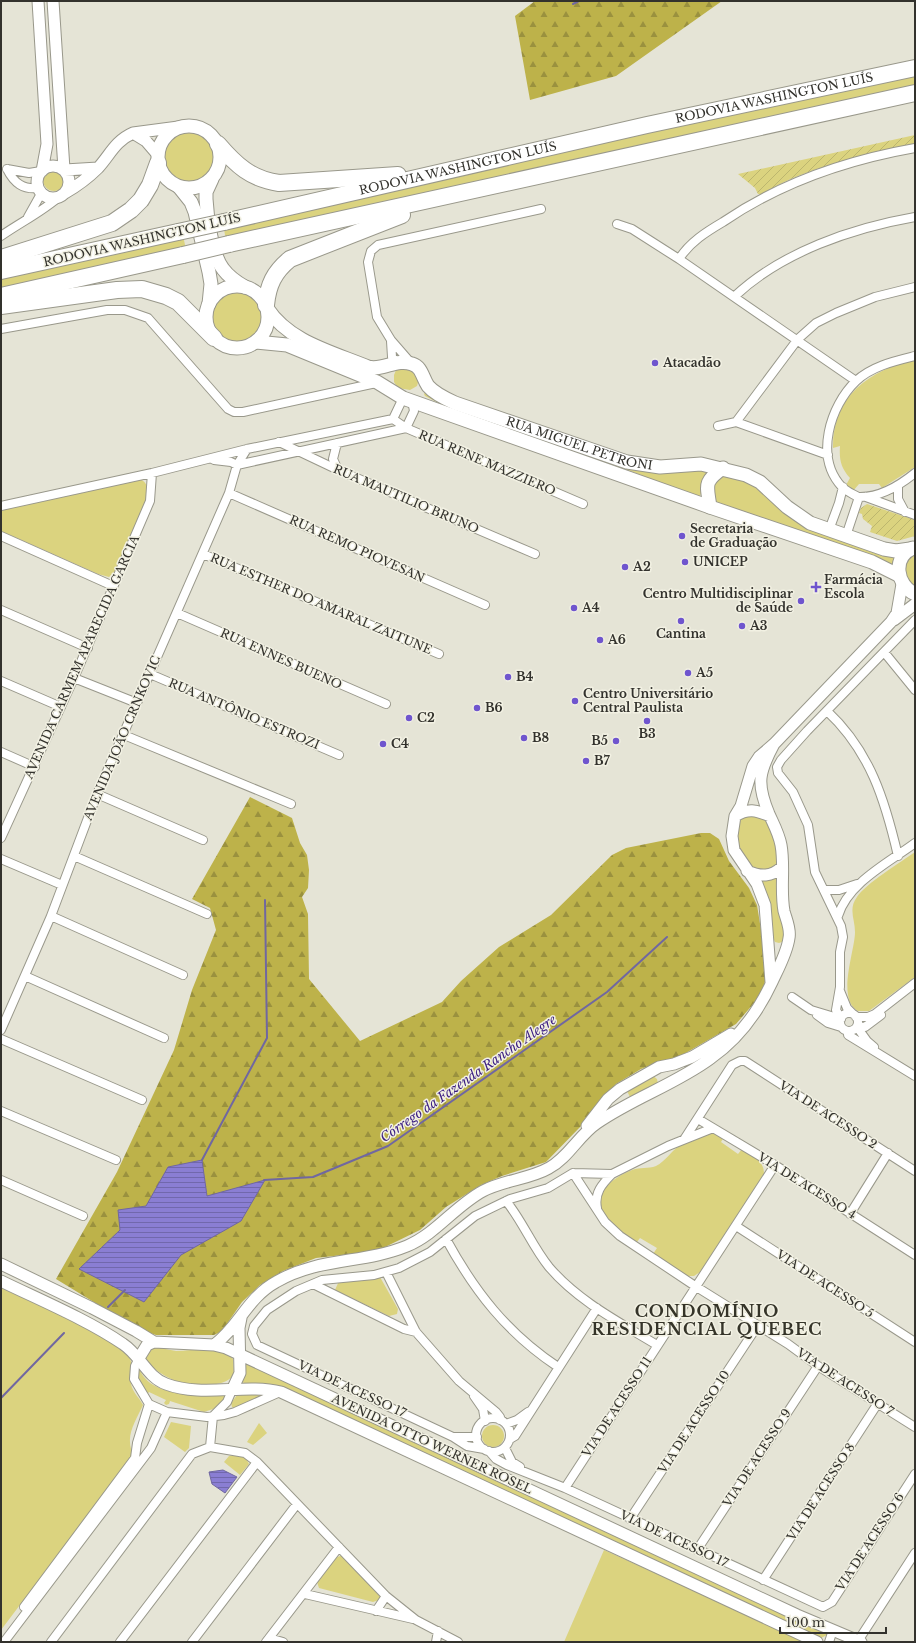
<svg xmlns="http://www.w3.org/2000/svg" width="916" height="1643" font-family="'Libre Baskerville',serif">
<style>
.green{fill:#dbd37f}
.forest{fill:url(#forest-firs)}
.garden{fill:url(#garden-furrows)}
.water{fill:url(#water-rules);stroke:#7067a1}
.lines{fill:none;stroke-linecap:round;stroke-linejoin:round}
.stream{stroke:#7067a1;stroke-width:2}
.minor-casing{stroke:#99988b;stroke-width:10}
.tertiary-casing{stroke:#99988b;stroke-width:13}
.primary-casing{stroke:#99988b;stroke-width:15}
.motorway-casing{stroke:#99988b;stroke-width:18}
.minor{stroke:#fff;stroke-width:8}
.tertiary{stroke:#fff;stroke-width:11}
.primary{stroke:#fff;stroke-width:13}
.motorway{stroke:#fff;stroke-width:16}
.motorway-bridge-casing{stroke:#99988b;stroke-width:18;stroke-linecap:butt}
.motorway-bridge{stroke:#fff;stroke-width:16}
.poi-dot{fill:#6f55ce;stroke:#f2f1e3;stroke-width:1.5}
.labels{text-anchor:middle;stroke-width:3;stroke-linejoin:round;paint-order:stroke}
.street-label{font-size:12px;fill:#33322d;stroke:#f2f1e3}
.poi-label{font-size:12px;font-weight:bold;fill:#33322d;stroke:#f2f1e3;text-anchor:start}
.water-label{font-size:13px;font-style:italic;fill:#3a1d81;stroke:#f2f1e3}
.district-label{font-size:16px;font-weight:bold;letter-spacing:1px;fill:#353429;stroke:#f2f1e3}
</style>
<defs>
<pattern id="forest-firs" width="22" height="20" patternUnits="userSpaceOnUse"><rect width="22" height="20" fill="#bdb24a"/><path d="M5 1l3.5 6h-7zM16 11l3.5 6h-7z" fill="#9a913e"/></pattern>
<pattern id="garden-furrows" width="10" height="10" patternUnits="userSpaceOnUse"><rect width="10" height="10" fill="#dbd37f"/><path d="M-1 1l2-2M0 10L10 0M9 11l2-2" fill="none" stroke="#bcb66e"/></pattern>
<pattern id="water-rules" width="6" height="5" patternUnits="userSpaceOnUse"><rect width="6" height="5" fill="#8a7ed3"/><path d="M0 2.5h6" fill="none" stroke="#7168ac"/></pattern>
</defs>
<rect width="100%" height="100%" fill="#e5e4d6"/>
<path class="green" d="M915,72V90L226,241L224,229Z
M164 157a26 26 0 1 1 52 0a26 26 0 1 1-52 0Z
M43 180a11 11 0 1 1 22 0a11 11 0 1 1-22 0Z
M183,235L186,250L1,291V275Z
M209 317a27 27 0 1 1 54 0a27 27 0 1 1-54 0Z
M915,360V467L882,488L879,484H859L853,491L846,485L850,478C841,468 839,460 840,446L833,448C832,397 869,370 915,360Z
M411,366L419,379L417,386L410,390L398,388L394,382V375L396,370Z
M427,390L604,458L709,468C706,476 702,493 699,498L636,473L454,411L425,396L424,394Z
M722,475L748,482L815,531L837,539L897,554L894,566L714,503V482Z
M137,478C147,481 147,486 149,495L116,570L109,577L98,574L1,531V508Z
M915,553V587C901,579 903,562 915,553Z
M748,814L769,820C775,833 782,856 775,868L758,872C736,855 735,847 740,820Z
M915,852V977L869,1011H858C836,999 855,951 855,932C855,919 848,909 857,897C865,884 901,862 915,852Z
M778,874L787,936L785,941L779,943L775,942L773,938L758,879Z
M652,1075L657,1079L658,1084L630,1097L627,1091Z
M713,1132L724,1137L721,1142L738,1154L742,1149C753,1156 764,1160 764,1174L700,1272L694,1276H687L653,1254L657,1248L640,1238L637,1242H634C626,1235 615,1228 608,1220C589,1195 610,1179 632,1170C640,1167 648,1169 656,1166C666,1161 670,1152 679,1146C688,1140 702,1136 713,1132Z
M380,1277L398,1309L397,1314L389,1316L335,1290L339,1281Z
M1,1288C28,1301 115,1336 129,1357C134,1365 130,1375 131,1384C133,1393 139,1397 143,1405C138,1416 129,1430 130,1442C130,1448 133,1452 131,1458L1,1630Z
M155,1346C162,1348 169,1350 176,1351C194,1351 219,1343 233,1359L234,1374C226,1389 190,1386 176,1381C165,1377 154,1369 145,1361L144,1352Z
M246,1361L827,1633V1635L821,1638L280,1387L244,1383L242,1382Z
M139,1368C150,1399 201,1395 227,1392L226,1397L216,1408L204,1412L170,1401L169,1404L166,1405L164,1403L166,1400L149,1392L147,1395L136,1378Z
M264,1394L249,1403L234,1408L232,1407L231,1403L237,1395Z
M171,1422L191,1426L189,1448L185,1452L164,1437Z
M259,1423L267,1433L253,1445L247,1442Z
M482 1436a11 11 0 1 1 22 0a11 11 0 1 1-22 0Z
M236,1455L246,1458L249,1464L240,1475L224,1462L229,1456Z
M604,1550L809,1642H564Z
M340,1556H343L381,1596L379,1600L373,1602L319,1588L317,1582L335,1558Z"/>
<path class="forest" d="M535,1H722L616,76L530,100L515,16Z
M250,797L292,818L300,843L307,855L309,870L308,888L302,897L308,914L309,979L360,1041L442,1002L461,981L499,947L551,915L612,855L626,848L701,833H710L719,839L729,861L749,888L757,905L762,936L766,979L762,990L755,1002L736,1024L670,1062L657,1063L641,1069L616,1084L582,1125L546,1162L502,1176L481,1185L446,1207L420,1230L383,1248L369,1252L316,1258L283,1271L260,1285L242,1302L222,1331L214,1335H156L138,1329L56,1279L117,1172L174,1050L192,990L216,930L210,908L192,899Z"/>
<path class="garden" d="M915,135V144C863,156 808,166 762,194H758L755,188L738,174Z
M867,504L915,520V536L897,541L870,532L872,526L863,519L862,514L859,513L861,508Z"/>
<path class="water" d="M202,1160L207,1196L265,1180L241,1221L181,1255L144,1302L79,1269L120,1230L118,1210L146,1206L168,1167Z
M223,1470L237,1477L225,1493L212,1484L209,1472Z"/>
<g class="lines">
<path class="stream" d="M573,4L579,1
M202,1160L267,1038L265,900
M264,1180L313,1177L388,1146L607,992L667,937
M108,1307L125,1290
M1,1398L64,1333"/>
<g class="minor-casing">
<path id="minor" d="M7,169C14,183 23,190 39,188
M7,169L29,173L41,171
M28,217L42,192
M617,224L632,229L679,259L856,381
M1,236C21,222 42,212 60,196
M679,259C690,242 706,232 723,222C780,183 847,160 915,148
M735,296C782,252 852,228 915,217
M1,329L107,310H125L148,318L228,409L234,412H243L376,383
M391,341L392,357L398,363
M915,356C895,361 872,366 856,381C830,406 814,457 842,487C846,491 853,494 858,497C879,498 899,486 915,473
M411,363L391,340L377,317L368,262L371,251L378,245L541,209
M393,419L406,428L583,504
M393,419L403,398
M736,422L798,339L816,323L836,313L875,297L915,287
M718,426L736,422L828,455
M279,442L338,470L535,554
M337,443L333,459L338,470
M214,460L231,462L237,465L406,428L414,411L412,400
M898,486V499L905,512
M229,493L485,605
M866,497L915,515
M1,506L152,473L247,449L393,419
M829,530L839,503L843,487
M1,536L113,586
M846,536L859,497
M203,554L439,654
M1,610L88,648
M177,613L386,704
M884,652L915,690
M150,674L339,755
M74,678L137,703
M1,681L61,707
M827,711C870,751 885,800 898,856
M124,735L291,804
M1,752L35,767
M97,794L203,840
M1,838L74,678L150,501L152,473
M74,856L207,914
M1,859L62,885
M825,890H839L857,884
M51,916L183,975
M838,916C848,883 888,863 915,843
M25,976L164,1038
M840,991L847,1008L853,1014
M792,997L811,1010L841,1019
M840 1022a9 9 0 1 1 18 0a9 9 0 1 1-18 0Z
M817,1015L828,1023L841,1027
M856,1017H868L875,1014L915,983
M841,1019L836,1010L840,987V952L843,937L841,926L815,872L808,825L793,792L778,773L777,767L781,760L807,731L915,620
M857,1026L865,1027L881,1015
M857,1027L867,1041L874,1047
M1,1030L51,916L97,794L229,493L237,465L247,449
M848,1031V1035L915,1076
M1,1039L142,1100
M1,1111L116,1160
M698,1119L775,1165L915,1255
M685,1138L732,1065L740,1061H745L915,1171
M573,1173L605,1222L620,1236L695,1286L788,1344L818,1366L915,1427
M1,1180L83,1216
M506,1201C522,1220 532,1246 549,1267C578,1301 619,1322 657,1345
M597,1208C594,1193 602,1184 612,1174
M850,1214L888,1153
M736,1226L915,1342
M446,1239C475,1292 507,1333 558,1367
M386,1272L416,1332L459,1381L496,1412L500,1417V1420
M313,1284L404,1329L416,1332
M139,1358L135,1366L134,1379L149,1404L167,1412L207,1417L224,1415L235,1412L280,1392
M474,1396L483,1409L485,1421
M476 1435a17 17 0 1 1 34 0a17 17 0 1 1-34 0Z
M506,1424L517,1420L528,1412
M454,1437H477
M510,1439L515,1436L597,1308
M210,1447L213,1416L227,1402L233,1388
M505,1448L512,1462L520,1467
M484,1449L467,1446L453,1437L257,1345L252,1334L254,1326L267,1310L296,1291L322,1280L374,1275L399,1268L430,1252L475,1216L510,1199L548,1188L573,1173L612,1174L668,1146L713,1128
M489,1451L496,1459L507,1465L565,1488L823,1607L832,1602L915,1474
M565,1488L775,1165
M630,1519L758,1325
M697,1550L818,1366
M763,1580L878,1403
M305,1594L413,1619
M24,1607L135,1458L137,1443L149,1404
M376,1611L386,1596
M269,1638L283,1642
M858,1641L915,1553
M4,1642L151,1448L167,1412
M51,1642L192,1454L210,1447L245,1453L257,1462L386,1596L416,1620L458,1642
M120,1642L257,1462
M192,1642L297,1504
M266,1642L339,1547
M436,1642L438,1631
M829,1642L833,1630"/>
</g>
<g class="tertiary-casing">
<path id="tertiary" d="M38,1L47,144L42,171
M53,1L64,169
M133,133L146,141L158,155
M37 182a16 16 0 1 1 32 0a16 16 0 1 1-32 0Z
M65,170L98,168
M65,193C77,186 88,178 98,168C110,155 115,141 133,133L186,126
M894,620L915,604
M735,816C748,808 756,810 770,816
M747,871C761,877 771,877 782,867
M771,982L765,905L757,884L734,850L732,836L735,816L741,806L753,766L759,757L774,744L891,622L897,613L902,584
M587,1126L608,1099L620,1089L659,1067L674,1064L692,1057L731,1034
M1,1264L92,1308L136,1331L154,1342L214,1345L226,1348L797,1615L861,1642
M1,1281C40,1300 88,1320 123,1344C140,1355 147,1377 166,1384C203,1398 244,1383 281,1392L817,1642
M214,1345C239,1327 247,1298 276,1282C319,1257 363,1264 407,1246C436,1234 455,1206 483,1191C504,1180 530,1179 549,1168C568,1158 579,1135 597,1123C633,1098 676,1084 711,1058C738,1039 758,1012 772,982C778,969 787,953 789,938C791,929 786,919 784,911C780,889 785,867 781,845C779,834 774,825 769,814C756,783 759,772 774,744
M139,1358L147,1345L154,1342
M233,1388L240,1373L239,1328L241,1318"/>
</g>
<g class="primary-casing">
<g id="primary">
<circle cx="189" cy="157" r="31"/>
<path d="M212,179L206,192V199C207,218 212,255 223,269C229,277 236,282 245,287"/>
<path d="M179,187L191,202L195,212L209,272L211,284L209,304"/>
<circle cx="237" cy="317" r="31"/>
<path id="s1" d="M267,308C289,342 332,352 368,367C383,371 397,358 412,364C422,367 422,377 428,386C434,393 446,399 455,403L627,462L660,467L701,464L746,475L760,482L787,507L810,523L884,549L896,551L910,549"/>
<path d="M256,342L287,345L377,382L403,398L710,507L872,562L898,575"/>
<path d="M710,507C707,485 703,482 723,468"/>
<path d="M913,548C892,557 896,585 915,594"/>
</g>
</g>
<g class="motorway-casing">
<g id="motorway">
<path d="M218,144C236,165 251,179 279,183L398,175"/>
<path id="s2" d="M224,222L647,125L915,68"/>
<path d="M229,244L915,93"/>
<path d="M1,258L112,223L131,210L141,200L150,185L158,163"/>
<path d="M1,271L178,232"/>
<path d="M1,296L183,255"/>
<path d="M266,305C268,285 274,272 290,259L402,215"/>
<path d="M1,306L117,290L142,289L166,296L178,302L214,338"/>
</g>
</g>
<use href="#minor" class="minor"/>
<use href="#tertiary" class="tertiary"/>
<use href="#primary" class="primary"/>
<use href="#motorway" class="motorway"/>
<g class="motorway-bridge-casing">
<path id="motorway-bridge" d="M178,232L224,222
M183,255L229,244"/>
</g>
<use href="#motorway-bridge" class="motorway-bridge"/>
</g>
<g class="poi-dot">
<circle cx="655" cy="363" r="4"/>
<circle cx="682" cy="536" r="4"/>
<circle cx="685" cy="562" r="4"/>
<circle cx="625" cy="567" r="4"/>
<path d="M814 581h4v4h4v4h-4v4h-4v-4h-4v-4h4z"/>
<circle cx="801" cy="601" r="4"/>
<circle cx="574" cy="608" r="4"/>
<circle cx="681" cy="621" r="4"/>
<circle cx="742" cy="626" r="4"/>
<circle cx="600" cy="640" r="4"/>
<circle cx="688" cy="673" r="4"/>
<circle cx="508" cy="677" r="4"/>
<circle cx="575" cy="701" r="4"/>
<circle cx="477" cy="708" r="4"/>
<circle cx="409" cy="718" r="4"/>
<circle cx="647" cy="721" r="4"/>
<circle cx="524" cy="738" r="4"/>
<circle cx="616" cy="741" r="4"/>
<circle cx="383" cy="744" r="4"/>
<circle cx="586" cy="761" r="4"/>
</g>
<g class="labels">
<g class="street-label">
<text dy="4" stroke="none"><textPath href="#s2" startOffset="564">RODOVIA WASHINGTON LUÍS</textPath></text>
<text dy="4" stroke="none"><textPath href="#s2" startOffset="240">RODOVIA WASHINGTON LUÍS</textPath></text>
<text transform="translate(142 240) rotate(-13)" y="4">RODOVIA WASHINGTON LUÍS</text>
<text dy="4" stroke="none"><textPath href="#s1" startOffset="355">RUA MIGUEL PETRONI</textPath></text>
<text transform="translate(487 463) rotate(23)" y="4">RUA RENE MAZZIERO</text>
<text transform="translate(406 499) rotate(23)" y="4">RUA MAUTILIO BRUNO</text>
<text transform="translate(357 549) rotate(24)" y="4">RUA REMO PIOVESAN</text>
<text transform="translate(321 604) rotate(23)" y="4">RUA ESTHER DO AMARAL ZAITUNE</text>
<text transform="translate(82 657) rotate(-66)" y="4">AVENIDA CARMEM APARECIDA GARCIA</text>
<text transform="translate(281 659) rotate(24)" y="4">RUA ENNES BUENO</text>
<text transform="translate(244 714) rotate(23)" y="4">RUA ANTÔNIO ESTROZI</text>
<text transform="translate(122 738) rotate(-67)" y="4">AVENIDA JOÃO CRNKOVIC</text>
<text transform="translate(828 1115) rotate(33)" y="4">VIA DE ACESSO 2</text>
<text transform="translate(807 1186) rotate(32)" y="4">VIA DE ACESSO 4</text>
<text transform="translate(825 1284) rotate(33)" y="4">VIA DE ACESSO 5</text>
<text transform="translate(845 1382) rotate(33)" y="4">VIA DE ACESSO 7</text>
<text transform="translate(352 1389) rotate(25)" y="4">VIA DE ACESSO 17</text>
<text transform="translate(617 1407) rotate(-57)" y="4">VIA DE ACESSO 11</text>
<text transform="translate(694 1422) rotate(-57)" y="4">VIA DE ACESSO 10</text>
<text transform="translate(432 1444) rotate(25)" y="4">AVENIDA OTTO WERNER ROSEL</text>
<text transform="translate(757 1458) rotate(-57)" y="4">VIA DE ACESSO 9</text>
<text transform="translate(821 1492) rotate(-57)" y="4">VIA DE ACESSO 8</text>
<text transform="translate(674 1539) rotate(25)" y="4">VIA DE ACESSO 17</text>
<text transform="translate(870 1542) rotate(-57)" y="4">VIA DE ACESSO 6</text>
</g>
<g class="poi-label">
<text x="663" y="367">Atacadão</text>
<text x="690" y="533">Secretaria<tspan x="690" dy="14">de Graduação</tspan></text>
<text x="693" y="566">UNICEP</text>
<text x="633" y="571">A2</text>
<text x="824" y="584">Farmácia<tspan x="824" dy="14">Escola</tspan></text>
<text x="793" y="598" text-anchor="end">Centro Multidisciplinar<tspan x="793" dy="14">de Saúde</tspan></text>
<text x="582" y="612">A4</text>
<text x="750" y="630">A3</text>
<text x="681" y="638" text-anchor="middle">Cantina</text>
<text x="608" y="644">A6</text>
<text x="696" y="677">A5</text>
<text x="516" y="681">B4</text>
<text x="583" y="698">Centro Universitário<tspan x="583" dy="14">Central Paulista</tspan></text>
<text x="485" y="712">B6</text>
<text x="417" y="722">C2</text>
<text x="647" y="738" text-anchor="middle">B3</text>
<text x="532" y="742">B8</text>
<text x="608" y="745" text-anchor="end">B5</text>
<text x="391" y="748">C4</text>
<text x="594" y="765">B7</text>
</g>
<g class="water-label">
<text transform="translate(468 1078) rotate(-35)" y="5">Córrego da Fazenda Rancho Alegre</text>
</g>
<g class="district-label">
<text x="707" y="1317">CONDOMÍNIO<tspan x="707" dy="18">RESIDENCIAL QUEBEC</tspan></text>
</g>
</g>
<rect width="916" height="1643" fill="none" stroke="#33322d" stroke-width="4"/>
<path d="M780 1627v6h106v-6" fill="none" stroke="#33322d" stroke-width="2"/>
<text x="786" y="1627" font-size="12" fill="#33322d" stroke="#f2f1e3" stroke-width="3" paint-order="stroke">100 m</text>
</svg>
